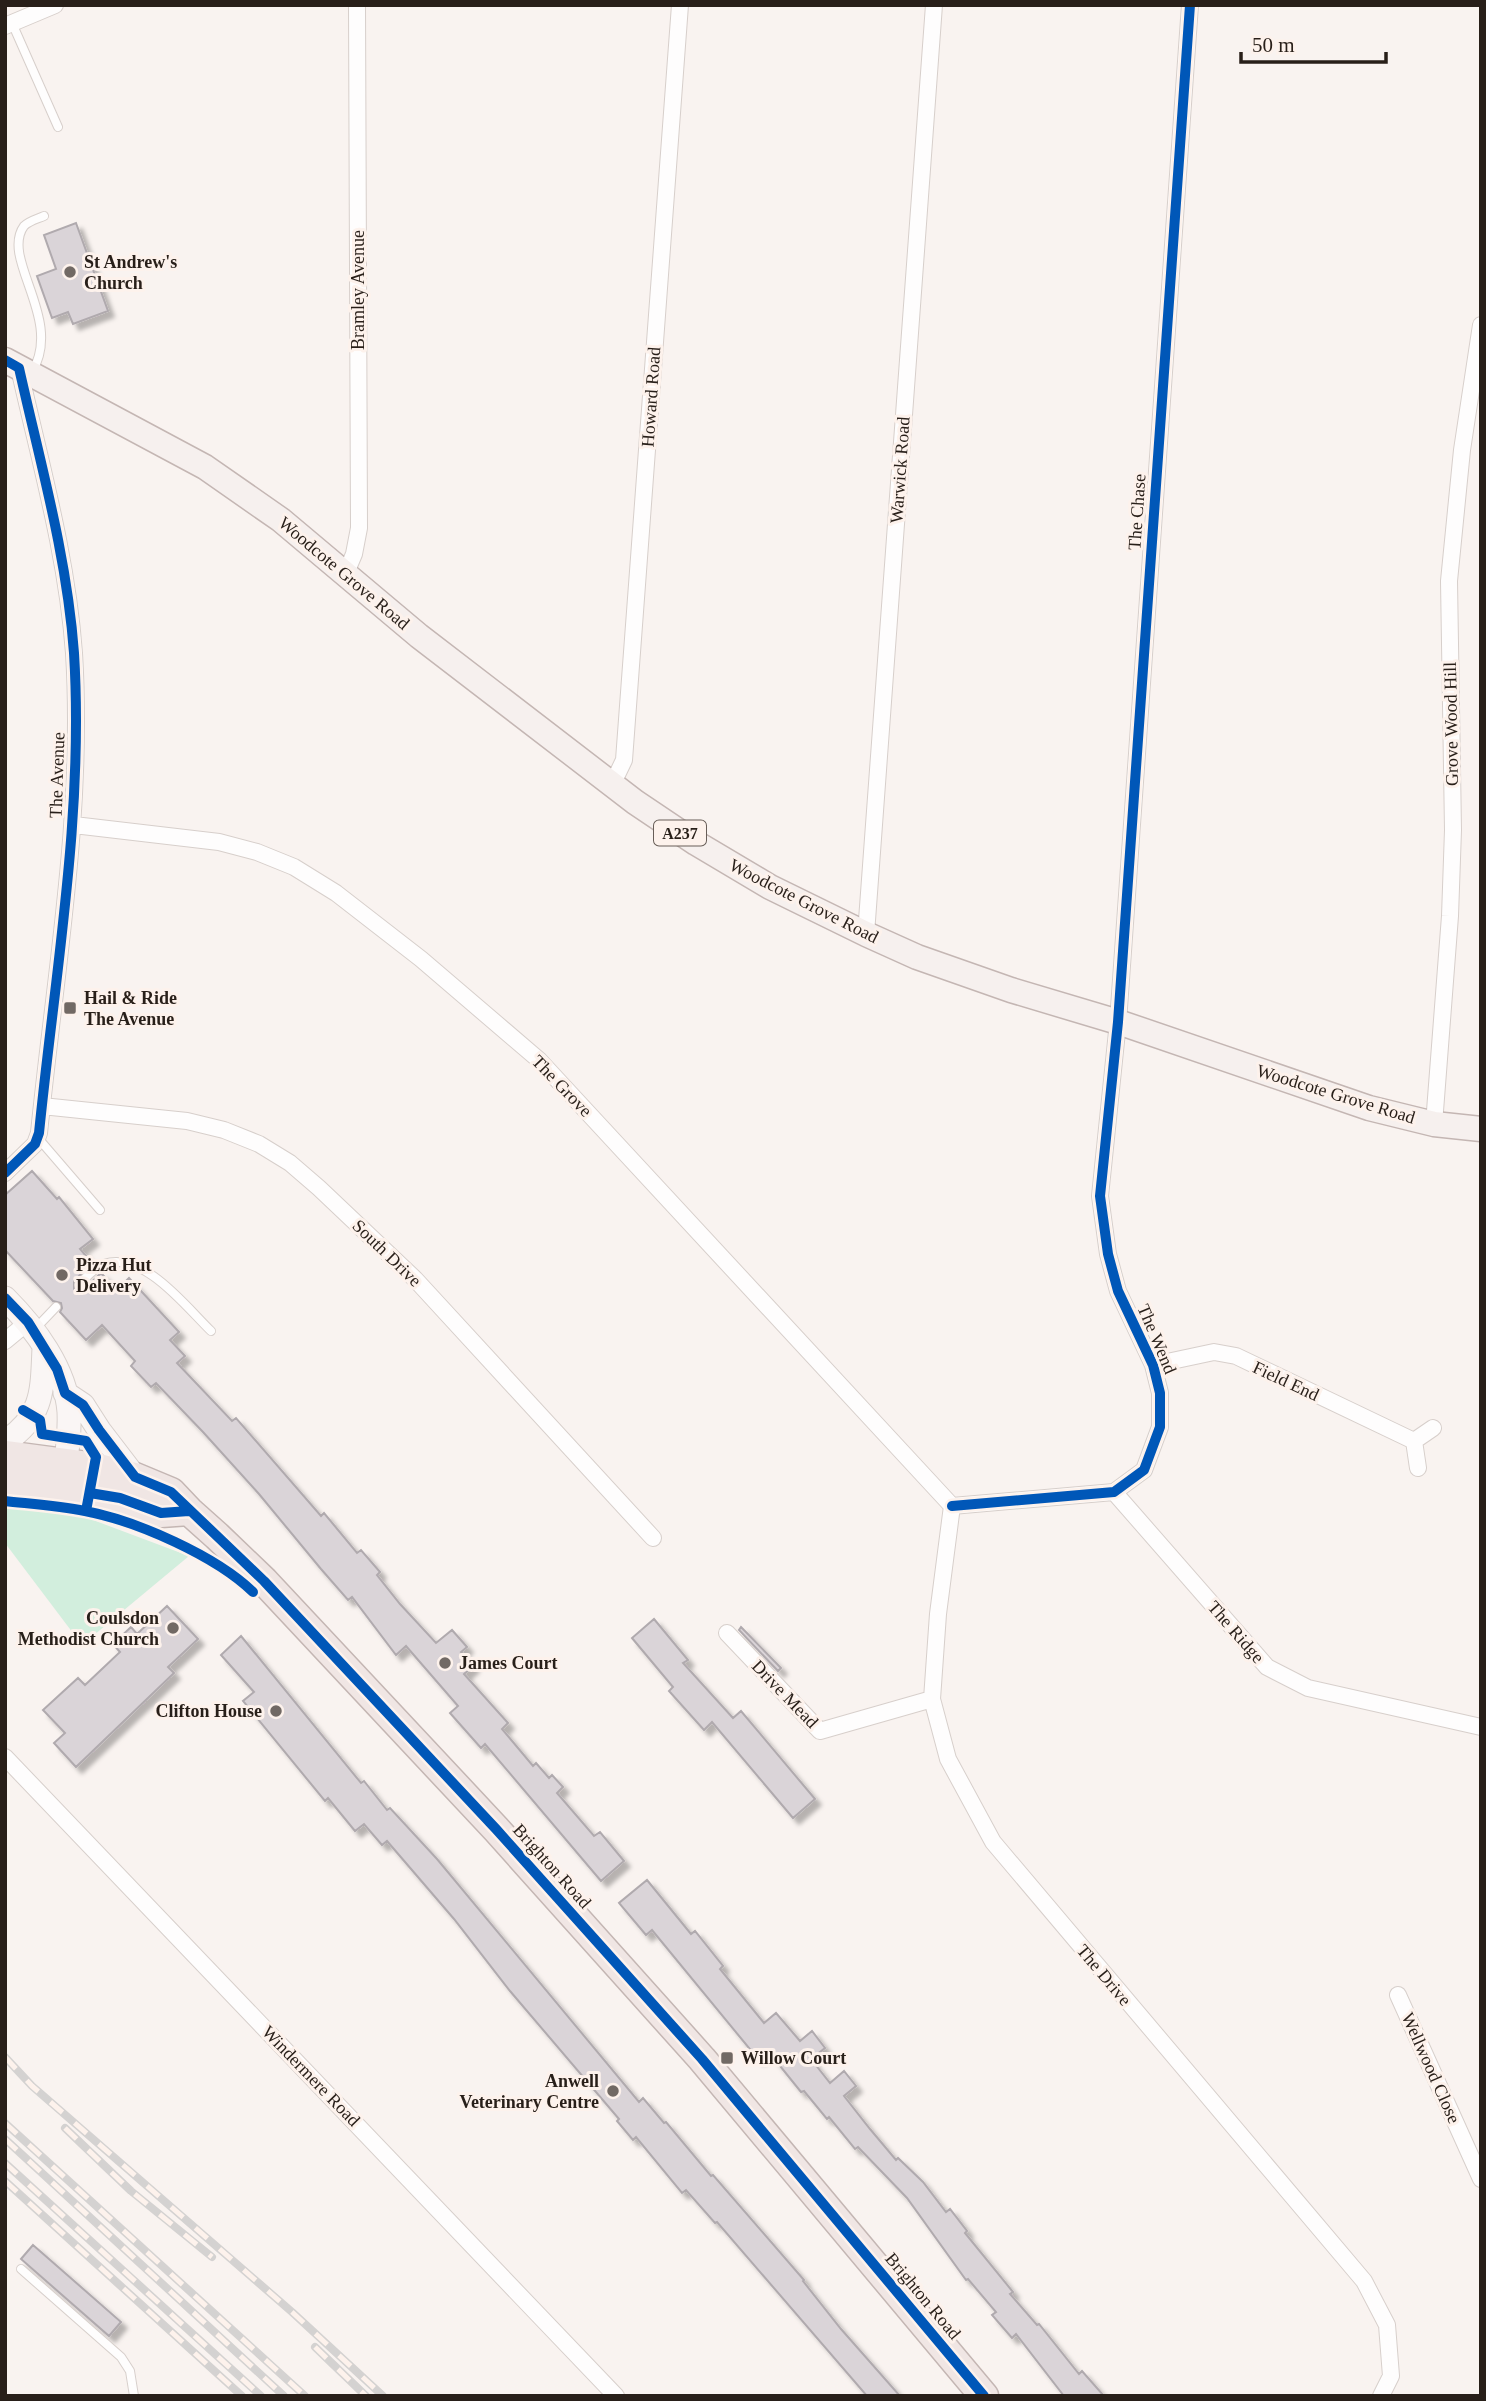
<svg xmlns="http://www.w3.org/2000/svg" width="1486" height="2401" font-family="'Times New Roman',serif">
<style>
.green{fill:#d2eedd}
.building{fill:#dad4d8;stroke:#b0aaae;stroke-width:2;filter:url(#shadow)}
.lines{fill:none;stroke-linecap:round;stroke-linejoin:round}
.lane-casing{stroke:#d7cfcb;stroke-width:10}
.street-casing{stroke:#d7cfcb;stroke-width:18}
.secondary-casing{stroke:#d7cfcb;stroke-width:25}
.primary-casing{stroke:#c4b6b3;stroke-width:27}
.highway-casing{stroke:#c4b6b3;stroke-width:31}
.lane{stroke:#fefdfd;stroke-width:8}
.street{stroke:#fefdfd;stroke-width:16}
.secondary{stroke:#faf6f5;stroke-width:23}
.primary{stroke:#f6f0ee;stroke-width:24}
.highway{stroke:#f0e6e4;stroke-width:28}
.rail-casing{stroke:#d4d2d1;stroke-width:8}
.rail{stroke:#fdf2ec;stroke-width:5;stroke-dasharray:16;stroke-linecap:butt}
.cycleway-casing{stroke:#fdf2ec;stroke-width:15}
.cycleway{stroke:#0057b8;stroke-width:10}
.poi-dot{fill:#716964;stroke:#fdf2ec;stroke-width:2.5}
.labels{text-anchor:middle;stroke-width:6;stroke-linejoin:round;paint-order:stroke}
.shield{fill:#fdf2ec;stroke:#685e58;stroke-width:2}
.shield-label{font-size:16px;font-weight:bold;fill:#281f19}
.poi-label{font-size:18px;font-weight:bold;fill:#281f19;stroke:#fdf2ec;text-anchor:start}
.street-label{font-size:18px;fill:#281f19;stroke:#fdf2ec}
</style>
<defs>
<filter id="shadow"><feDropShadow dx="6" dy="6" stdDeviation="2" flood-color="#0004"/></filter>
</defs>
<rect width="100%" height="100%" fill="#f9f3f0"/>
<path class="green" d="M5,1507L85,1517L189,1556L82,1645L5,1543Z"/>
<path class="building" d="M76,223L108,311L73,324L68,312L52,318L37,276L56,269L44,235Z
M32,1171L57,1199L59,1197L93,1239L80,1249L92,1263L74,1281V1289L82,1291L101,1273L117,1290L129,1278L179,1332L170,1340L185,1356L177,1363L232,1421L236,1418L321,1516L324,1513L357,1553L361,1550L380,1572L377,1575L400,1604L436,1643L452,1630L467,1647L461,1652L473,1666L464,1674L508,1723L502,1729L533,1766L536,1763L549,1778L552,1775L563,1787L557,1793L594,1836L600,1832L624,1861L601,1881L485,1744L481,1748L450,1713L458,1706L406,1646L396,1655L352,1597L348,1600L321,1569L259,1494L203,1432L156,1383L151,1387L131,1366L135,1361L102,1325L86,1340L60,1312L62,1308L61,1303L53,1301L5,1250V1195Z
M167,1606L198,1639L168,1667L174,1673L76,1767L54,1743L65,1733L43,1710L78,1678L85,1685L120,1652L113,1644L131,1627L137,1634Z
M654,1619L688,1660L683,1663L733,1718L741,1711L815,1799L793,1818L712,1722L704,1730L669,1691L673,1687L632,1638Z
M741,1627L781,1668L778,1671L739,1630Z
M241,1636L361,1783L364,1781L387,1810L390,1808L437,1859L639,2102L643,2098L664,2123L666,2122L711,2176L713,2175L804,2280L803,2281L841,2329L900,2396H867L717,2222L715,2223L686,2190L682,2193L636,2137L633,2140L617,2121L619,2119L510,1991L454,1919L387,1841L382,1845L364,1824L355,1831L328,1798L325,1801L243,1701L254,1692L221,1655Z
M647,1880L691,1934L695,1931L723,1966L720,1969L764,2023L776,2013L800,2041L812,2031L825,2048L811,2059L830,2083L844,2071L856,2086L844,2096L870,2129L896,2160L898,2158L923,2182L946,2212L950,2209L967,2231L965,2233L1013,2292L1010,2294L1037,2325L1039,2324L1079,2374L1082,2371L1104,2396H1064L1016,2334L1012,2338L992,2315L996,2312L968,2279L966,2280L907,2198L858,2147L855,2149L829,2117L827,2119L804,2091L801,2092L768,2051L758,2059L652,1930L646,1935L619,1903Z
M33,2245L121,2322L109,2336L21,2259Z"/>
<g class="lines">
<g class="lane-casing">
<path id="lane" d="M12,23L58,127
M32,372C64,319 0,259 24,226C29,221 37,219 44,216
M38,1138L100,1210
M79,1285C86,1277 94,1268 104,1264C144,1251 186,1307 211,1331
M35,1329L56,1307
M21,2269L121,2357L130,2371L134,2396"/>
</g>
<g class="street-casing">
<path id="street" d="M5,26L55,5
M346,573L354,554L359,528L357,5
M612,785L624,760L680,5
M74,825L219,842L257,852L294,867L336,893L421,959L539,1060L952,1506
M866,934L934,5
M42,1106L187,1121L224,1130L259,1144L290,1163L319,1188L415,1279L653,1538
M1434,1124L1450,916L1453,830L1449,581L1462,450L1481,325
M5,1173L35,1144L39,1133C55,973 84,814 74,653C67,556 40,462 19,368
M5,1341L28,1322
M1153,1365L1214,1352L1236,1356L1414,1441
M1418,1468L1414,1441L1433,1428
M1114,1492L1267,1667L1308,1688L1481,1727
M952,1506L1114,1492L1144,1470L1160,1427V1393L1153,1365L1118,1291L1108,1254L1100,1196L1118,1022L1190,5
M952,1506L938,1614L932,1699L948,1759L993,1842L1364,2281L1387,2325L1391,2376L1381,2396
M727,1633L820,1731L932,1699
M5,1757L616,2396
M1398,1995L1481,2179"/>
</g>
<g class="secondary-casing">
<path id="secondary" d="M5,1298C34,1327 66,1369 69,1412C70,1434 67,1456 63,1478
M65,1393L83,1405L99,1430L135,1477
M5,1442C44,1416 42,1390 44,1348"/>
</g>
<g class="primary-casing">
<path id="primary" d="M5,360L205,467L281,520L419,636L635,802L696,843L770,887L866,934L917,957L1011,990L1118,1022L1369,1108L1434,1124L1481,1129"/>
</g>
<g class="highway-casing">
<path id="highway" d="M5,1455L95,1467L135,1477L171,1492L189,1511L217,1536L264,1581L496,1829L702,2059L984,2396
M5,1482L106,1495L161,1513L189,1511"/>
</g>
<use href="#lane" class="lane"/>
<use href="#street" class="street"/>
<use href="#secondary" class="secondary"/>
<use href="#primary" class="primary"/>
<use href="#highway" class="highway"/>
<g class="rail-casing">
<path id="rail" d="M5,2057L32,2086L292,2312L383,2396
M5,2123L305,2396
M65,2128L131,2191L212,2257
M5,2139L284,2396
M5,2163L261,2396
M5,2181L242,2396
M315,2347L366,2396"/>
</g>
<use href="#rail" class="rail"/>
<g class="cycleway-casing">
<path id="cycleway" d="M5,360L19,368C40,462 67,556 74,653C84,814 55,973 39,1133L35,1144L5,1173
M5,1298L28,1322L57,1369L65,1393L83,1405L99,1430L135,1477L171,1492L264,1581L496,1829L702,2059L984,2396
M23,1410L40,1420L42,1434L86,1441L96,1457L86,1511
M90,1493L120,1498L161,1513L189,1511
M5,1501C32,1504 59,1506 85,1511C137,1521 216,1556 253,1592
M952,1506L1114,1492L1144,1470L1160,1427V1393L1153,1365L1118,1291L1108,1254L1100,1196L1118,1022L1190,5"/>
</g>
<use href="#cycleway" class="cycleway"/>
</g>
<g class="poi-dot">
<circle cx="70" cy="272" r="7"/>
<rect x="63" y="1001" width="14" height="14" rx="3.5"/>
<circle cx="62" cy="1275" r="7"/>
<circle cx="173" cy="1628" r="7"/>
<circle cx="445" cy="1663" r="7"/>
<circle cx="276" cy="1711" r="7"/>
<rect x="720" y="2051" width="14" height="14" rx="3.5"/>
<circle cx="613" cy="2091" r="7"/>
</g>
<g class="labels">
<rect class="shield" x="654" y="820.5" width="52" height="25" rx="5"/>
<g class="shield-label">
<text x="680" y="839">A237</text>
</g>
<g class="poi-label">
<text x="84" y="268">St Andrew's<tspan x="84" dy="21">Church</tspan></text>
<text x="84" y="1004">Hail &amp; Ride<tspan x="84" dy="21">The Avenue</tspan></text>
<text x="76" y="1271">Pizza Hut<tspan x="76" dy="21">Delivery</tspan></text>
<text x="159" y="1624" text-anchor="end">Coulsdon<tspan x="159" dy="21">Methodist Church</tspan></text>
<text x="459" y="1669">James Court</text>
<text x="262" y="1717" text-anchor="end">Clifton House</text>
<text x="741" y="2064">Willow Court</text>
<text x="599" y="2087" text-anchor="end">Anwell<tspan x="599" dy="21">Veterinary Centre</tspan></text>
</g>
<g class="street-label">
<text transform="translate(358 290) rotate(-90)" y="6">Bramley Avenue</text>
<text transform="translate(651 397) rotate(-86)" y="6">Howard Road</text>
<text transform="translate(900 470) rotate(-86)" y="6">Warwick Road</text>
<text transform="translate(1137 512) rotate(-86)" y="6">The Chase</text>
<text transform="translate(344 573) rotate(40)" y="6">Woodcote Grove Road</text>
<text transform="translate(1451 724) rotate(-91)" y="6">Grove Wood Hill</text>
<text transform="translate(57 775) rotate(-88)" y="6">The Avenue</text>
<text transform="translate(804 901) rotate(27)" y="6">Woodcote Grove Road</text>
<text transform="translate(562 1086) rotate(46)" y="6">The Grove</text>
<text transform="translate(1336 1094) rotate(17)" y="6">Woodcote Grove Road</text>
<text transform="translate(387 1253) rotate(44)" y="6">South Drive</text>
<text transform="translate(1157 1339) rotate(67)" y="6">The Wend</text>
<text transform="translate(1286 1381) rotate(25)" y="6">Field End</text>
<text transform="translate(1236 1632) rotate(49)" y="6">The Ridge</text>
<text transform="translate(785 1694) rotate(46)" y="6">Drive Mead</text>
<text transform="translate(552 1866) rotate(48)" y="6">Brighton Road</text>
<text transform="translate(1104 1975) rotate(50)" y="6">The Drive</text>
<text transform="translate(1431 2068) rotate(66)" y="6">Wellwood Close</text>
<text transform="translate(311 2076) rotate(46)" y="6">Windermere Road</text>
<text transform="translate(923 2296) rotate(50)" y="6">Brighton Road</text>
</g>
</g>
<rect width="1486" height="2401" fill="none" stroke="#281f19" stroke-width="14"/>
<path d="M1241 52v10h145v-10" fill="none" stroke="#281f19" stroke-width="3.5"/>
<text x="1252" y="52" font-size="21" fill="#281f19" stroke="#fdf2ec" stroke-width="5" paint-order="stroke">50 m</text>
</svg>
